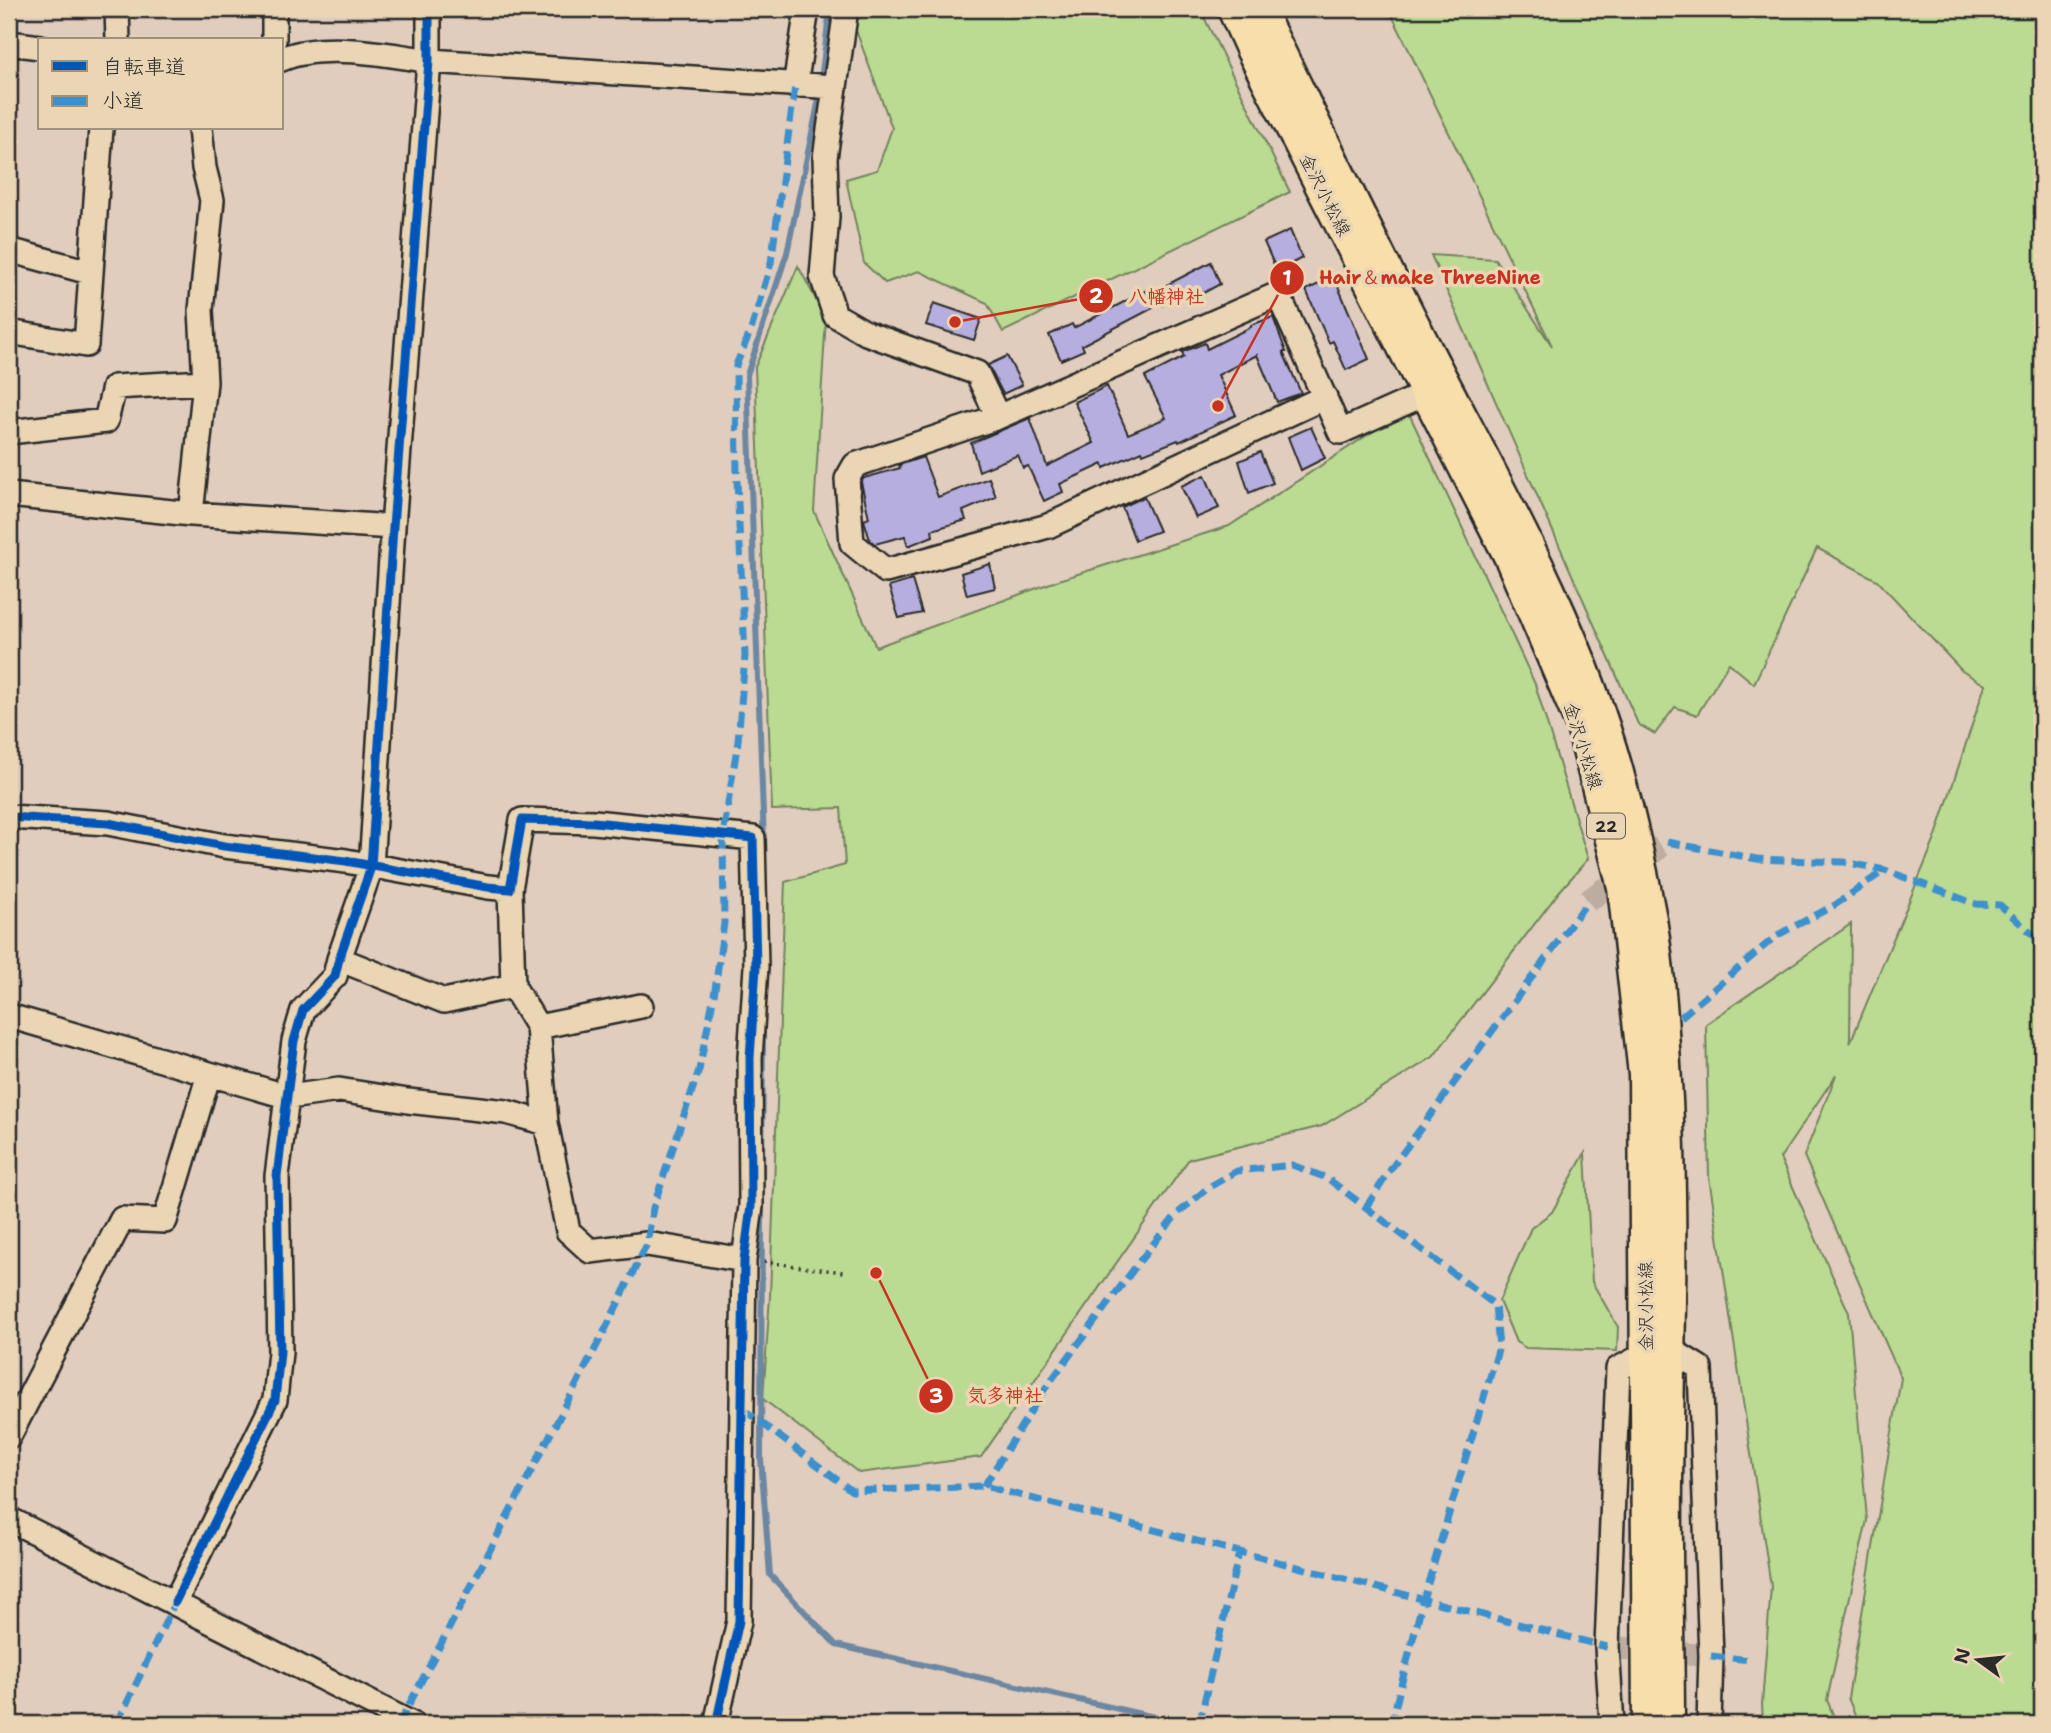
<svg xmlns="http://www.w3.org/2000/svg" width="2051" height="1733" font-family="'Shantell Sans','Klee One',sans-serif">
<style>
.green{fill:#bbda92;stroke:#73825e;stroke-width:2}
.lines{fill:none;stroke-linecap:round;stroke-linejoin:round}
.stream{stroke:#6c87a2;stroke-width:6}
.building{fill:#b6aedf;stroke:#2b2b2b;stroke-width:2}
.minor-tunnel{stroke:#bcada0;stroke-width:23;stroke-dasharray:23 11;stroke-linecap:butt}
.minor-casing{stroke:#2b2b2b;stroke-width:28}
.major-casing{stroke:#2b2b2b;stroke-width:33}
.path{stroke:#2b2b2b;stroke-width:3.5;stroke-dasharray:2 5;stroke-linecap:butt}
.minor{stroke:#ead5b4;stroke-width:23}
.major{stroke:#f8deab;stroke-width:28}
.quiet{stroke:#3b90cd;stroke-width:7;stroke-dasharray:14 7;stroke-linecap:butt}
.cycleway-casing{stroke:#ead5b4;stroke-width:13}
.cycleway{stroke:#0057b8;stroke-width:9}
.labels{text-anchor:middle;stroke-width:7;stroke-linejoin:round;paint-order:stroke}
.shield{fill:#ead5b4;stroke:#645e54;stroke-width:2}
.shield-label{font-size:16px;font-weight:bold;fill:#2b2b2b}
.street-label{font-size:18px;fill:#2b2b2b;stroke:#ead5b4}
.leader{fill:none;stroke:#c8321e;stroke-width:2.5}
.callout-dot{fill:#c8321e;stroke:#ead5b4;stroke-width:2.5}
.mark-label{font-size:21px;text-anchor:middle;font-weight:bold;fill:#fff}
.callout-label{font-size:19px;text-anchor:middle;font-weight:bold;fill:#c8321e;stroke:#ead5b4;stroke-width:7;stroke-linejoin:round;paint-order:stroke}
</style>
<rect width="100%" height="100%" fill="#e0cdbd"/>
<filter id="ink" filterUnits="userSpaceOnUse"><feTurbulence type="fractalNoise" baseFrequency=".0143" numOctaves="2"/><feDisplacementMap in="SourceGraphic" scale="14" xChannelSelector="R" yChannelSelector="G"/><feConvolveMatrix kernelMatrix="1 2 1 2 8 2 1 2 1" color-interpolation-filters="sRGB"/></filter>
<g filter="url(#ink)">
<path class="green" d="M851,9H1200L1290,192L1003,332L987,303L919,271L885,283L864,263L846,179L877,170L892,128L850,14Z
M1389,9H2042V1724H1859L1848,1698L1901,1378L1804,1156L1836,1075L1780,1158L1849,1313L1867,1520L1827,1700L1837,1724H1763L1762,1704L1771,1586L1709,1177L1706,1024L1851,924L1850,1043L1935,839L1985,685L1962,671L1877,580L1817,548L1754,684L1729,663L1697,715L1675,707L1655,734L1638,724L1431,255L1495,259L1552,346Z
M798,266L826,318L814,511L876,647L1059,580L1229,526L1407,409L1535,684L1588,859L1559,892L1433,1057L1322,1126L1189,1159L981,1457L859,1473L763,1399L770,1296L785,882L845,865L841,808L772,810L755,367Z
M1585,1153L1592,1282L1618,1327L1617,1351L1526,1348L1516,1342L1499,1301L1531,1228L1552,1212Z"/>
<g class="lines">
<path class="stream" d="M764,843L747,375L787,253L818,104L830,9
M762,1179L763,1029
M762,1204L761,1459L770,1575L836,1645L1185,1724"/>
</g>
<path class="building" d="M1290,230L1302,258L1277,271L1264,242Z
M1211,262L1220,284L1196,297L1192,289L1163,305L1157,290Z
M1334,277L1369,359L1346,370L1333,341L1329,343L1306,290Z
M1147,290L1153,308L1082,345L1084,350L1061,360L1049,335L1072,324L1074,328Z
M934,303L981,319L974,340L926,325Z
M1273,317L1286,352H1283L1301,393L1277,402L1257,355L1218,375L1236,415L1179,442L1178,440L1143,454L1142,451L1104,468L1103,464L1060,484L1063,492L1044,501L1028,466L1023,468L1018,455L979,471L971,443L1030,418L1047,466L1094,443L1074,402L1107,386L1128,434L1166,418L1145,377L1184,357L1182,352L1205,343L1207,349L1251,327V325Z
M1007,356L1022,385L1003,394L988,365Z
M1311,427L1325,458L1301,470L1288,437Z
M1260,452L1273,483L1249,493L1239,461Z
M923,457L938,497L989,478L996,497L963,511L966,520L932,530L933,536L908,546L905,536L875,544L870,540L864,520L869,518L861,482L864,478L900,468L899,465Z
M1205,475L1219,508L1196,518L1181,486Z
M1144,497L1159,531L1135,540L1122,507Z
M990,564L995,588L967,595L961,573Z
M912,580L922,613L899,618L889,587Z"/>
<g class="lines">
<path class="minor-tunnel" d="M1588,901L1667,842
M1607,1647L1711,1656"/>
<g class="minor-casing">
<path id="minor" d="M117,9L118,40
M274,9V40
M9,43L40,47
M282,59C321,42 388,54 429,61L835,87L825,158L827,217L822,276L835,315L866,333L977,373L998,417
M795,86L807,9
M835,87L846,9
M9,250L89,272
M9,332L86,345L101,128
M1325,397L1048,526L886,571L852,543L847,479L855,465L998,417L1278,294L1340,432L1425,394
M9,432L106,421L114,387L205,382
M9,495L191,514L393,527
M191,514L205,382L201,310L212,200L204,168L200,128
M9,817L108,823L224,846L346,861L488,887L510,889L522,820L594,822L753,838L756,967L750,1058L751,1206L744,1260L739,1621L716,1724
M510,889L513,986L538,1027L546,1123
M339,959L444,1001L513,986
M9,1016L289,1097L339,1090L408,1101L506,1112L546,1123L568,1231L590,1251L647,1244L744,1260
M538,1027L641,1006
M1671,1350L1700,1368L1711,1656L1709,1724
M9,1436L122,1219L165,1221L209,1074
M9,1519L412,1724
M175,1602L275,1400L280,1352L277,1176L294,1041L303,1010L335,976L339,959L371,867L393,527L429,61V9
M1612,1724L1607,1647L1618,1369L1646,1354"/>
</g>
<g class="major-casing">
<path id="major" d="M1232,9L1251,51L1509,558L1581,727L1622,887L1643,1074L1647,1724
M1260,9C1313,117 1365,226 1420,334C1492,476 1575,614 1618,769C1632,819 1643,869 1652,919C1661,973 1664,1028 1667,1082C1675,1214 1670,1347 1668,1480C1667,1561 1670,1643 1670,1724"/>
</g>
<path class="path" d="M764,1262L843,1272"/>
<use href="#minor" class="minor"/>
<use href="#major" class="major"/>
<path class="quiet" d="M1667,842L1757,859L1844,862L1885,870L1976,904L2000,905L2042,943
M1681,1017L1776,936L1835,905L1885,870
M1366,1207L1393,1166L1588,901
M743,1409L852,1491L984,1486L1607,1647
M984,1486L1044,1390L1139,1262L1177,1214L1209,1187L1237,1171L1292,1165L1327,1178L1495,1305L1499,1347L1423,1600L1391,1724
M1711,1656L1752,1660
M117,1724L175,1602
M399,1724L606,1328L647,1244L653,1208L699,1070L715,990L724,923L723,835L738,741L745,656L737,480L736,365L751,330L771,263L795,86
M1199,1724L1239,1553"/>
<g class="cycleway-casing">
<path id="cycleway" d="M9,817L108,823L224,846L346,861L488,887L510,889L522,820L594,822L753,838L756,967L750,1058L751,1206L744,1260L739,1621L716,1724
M175,1602L275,1400L280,1352L277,1176L294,1041L303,1010L335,976L339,959L371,867L393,527L429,61V9"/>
</g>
<use href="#cycleway" class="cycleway"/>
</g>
</g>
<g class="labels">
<rect class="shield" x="1587" y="813.5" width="38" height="25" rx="5"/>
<g class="shield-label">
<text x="1606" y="832">22</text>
</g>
<g class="street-label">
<text transform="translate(1325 195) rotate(63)" y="6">金沢小松線</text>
<text transform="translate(1583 746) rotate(73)" y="6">金沢小松線</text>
<text transform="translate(1646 1306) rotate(-90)" y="6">金沢小松線</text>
</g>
</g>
<path class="leader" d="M1218 406L1287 278M955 322L1096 296M876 1273L936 1396"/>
<g class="callout-dot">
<circle cx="1218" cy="406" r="7"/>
<circle cx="955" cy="322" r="7"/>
<circle cx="876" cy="1273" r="7"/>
<circle cx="1287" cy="278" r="18"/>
<circle cx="1096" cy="296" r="18"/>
<circle cx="936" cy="1396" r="18"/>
</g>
<g class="mark-label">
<text x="1287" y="285">1</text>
<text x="1096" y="303">2</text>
<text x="936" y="1403">3</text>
</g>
<g class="callout-label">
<text x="1430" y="284">Hair＆make ThreeNine</text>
<text x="1166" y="303">八幡神社</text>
<text x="1005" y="1402">気多神社</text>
</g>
<rect width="2051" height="1733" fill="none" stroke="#ead5b4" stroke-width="35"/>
<rect x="18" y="18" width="2016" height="1698" fill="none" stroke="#2b2b2b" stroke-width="2.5" filter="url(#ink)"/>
<rect x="38" y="38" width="245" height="91" fill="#ead5b4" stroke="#9e917d" stroke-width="2"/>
<rect x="52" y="61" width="35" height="10" fill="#0057b8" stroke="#9e917d" stroke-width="2"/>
<text x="102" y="74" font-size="21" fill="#2b2b2b">自転車道</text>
<rect x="52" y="96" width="35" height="10" fill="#3b90cd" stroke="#9e917d" stroke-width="2"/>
<text x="102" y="108" font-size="21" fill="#2b2b2b">小道</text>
<g transform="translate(1978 1660) rotate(285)" stroke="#ead5b4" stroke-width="5" paint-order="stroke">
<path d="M0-5L12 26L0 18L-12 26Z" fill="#2b2b2b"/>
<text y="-10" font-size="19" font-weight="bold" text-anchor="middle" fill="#2b2b2b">N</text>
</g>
</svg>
